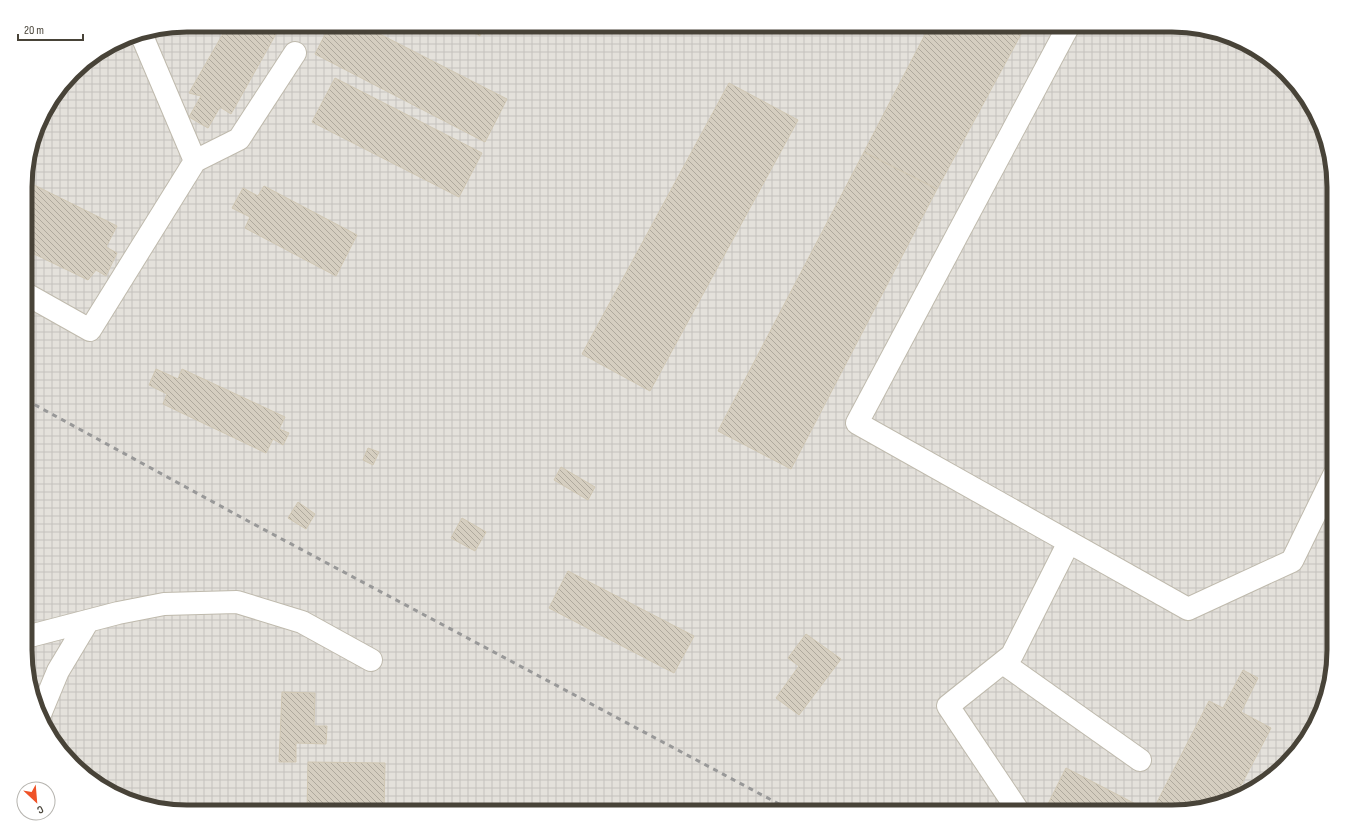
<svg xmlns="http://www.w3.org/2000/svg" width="1359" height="837" font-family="'Sofia Sans Condensed',sans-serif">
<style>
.industrial{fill:url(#industrial-grid)}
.building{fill:url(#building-back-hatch);stroke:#d0c7b3}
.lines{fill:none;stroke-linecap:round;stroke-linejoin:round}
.minor-casing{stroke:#bfbaad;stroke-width:24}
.minor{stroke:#fff;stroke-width:22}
.rail{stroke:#989898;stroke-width:3;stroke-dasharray:5 5;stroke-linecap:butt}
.rim{fill:none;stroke:#484338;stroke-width:5}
</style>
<defs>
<pattern id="industrial-grid" width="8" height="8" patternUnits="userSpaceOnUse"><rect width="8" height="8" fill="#e4e1db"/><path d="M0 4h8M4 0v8" fill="none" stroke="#c5c2bd"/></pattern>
<pattern id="building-back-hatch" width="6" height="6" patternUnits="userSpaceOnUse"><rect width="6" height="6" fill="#d5cec0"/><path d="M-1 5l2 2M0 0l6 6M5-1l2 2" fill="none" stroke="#afa99d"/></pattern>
</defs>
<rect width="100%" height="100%" fill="#f4f2ea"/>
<path class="industrial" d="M187,25H1173L1214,31L1262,52L1312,106L1334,176V661L1325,702L1307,740L1253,790L1183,812H186L135,803L97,785L52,740L26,671V166L42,115L80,65L125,37Z"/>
<path class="building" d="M191,25H211L207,33Z
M228,25H281L231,114L220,107L208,128L189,117L201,96L189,93Z
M330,25H362L507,99L485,142L315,54Z
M460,25H486L480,36Z
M930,25H1026L937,189L864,152Z
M335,78L482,153L459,197L312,122Z
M729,83L798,120L650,391L582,354Z
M864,152L937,189L791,469L718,431Z
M26,181L117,226L106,247L117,253L106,276L96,270L88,280L26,250Z
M264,186L357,235L336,276L245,228L250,217L232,208L243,188L258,196Z
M156,369L178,379L182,369L285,417L279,429L289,433L283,445L273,439L266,453L163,404L167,394L149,385Z
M368,448L379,452L373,465L363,460Z
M561,467L595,487L588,500L554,480Z
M298,502L315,514L306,529L288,518Z
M462,518L486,532L475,551L451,538Z
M568,571L694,636L674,673L549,608Z
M806,634L841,659L799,715L776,698L799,666L788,658Z
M1243,670L1258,678L1241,712L1271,728L1236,795L1183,812H1152L1209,701L1223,708Z
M282,692L315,693L314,726H327L326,744L296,743V762H279Z
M308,762L385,763L384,812H307Z
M1066,768L1151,812H1044Z"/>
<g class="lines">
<g class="minor-casing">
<path id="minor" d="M1069,25L857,423L1188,609L1292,561L1334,475
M139,35L142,36L195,161
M26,294L90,330L195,161L239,139L295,53
M26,637L118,613L164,604L237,602L302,622L371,660
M1003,663L1140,760
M41,712L58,671L88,621
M1019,812L948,706L1012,655L1069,542"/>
</g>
<use href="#minor" class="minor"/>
<path class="rail" d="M26,400L248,521L794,812"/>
</g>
<path d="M0 0H1359V837H0ZM187 32H1172A155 155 0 0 1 1327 187V650A155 155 0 0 1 1172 805H187A155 155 0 0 1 32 650V187A155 155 0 0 1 187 32Z" fill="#fff" fill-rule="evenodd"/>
<path class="rim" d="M187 32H1172A155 155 0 0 1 1327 187V650A155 155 0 0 1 1172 805H187A155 155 0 0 1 32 650V187A155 155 0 0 1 187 32Z"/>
<g transform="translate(36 801) rotate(154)"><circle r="19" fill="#ffffff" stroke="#b6b4af"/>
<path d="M0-3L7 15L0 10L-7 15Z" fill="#ef5227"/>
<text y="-6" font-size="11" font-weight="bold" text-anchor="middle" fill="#484338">С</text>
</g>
<path d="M18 34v6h65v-6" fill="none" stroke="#484338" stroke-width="2"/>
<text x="24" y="34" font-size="12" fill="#484338" stroke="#ffffff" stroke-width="3" paint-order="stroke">20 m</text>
</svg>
